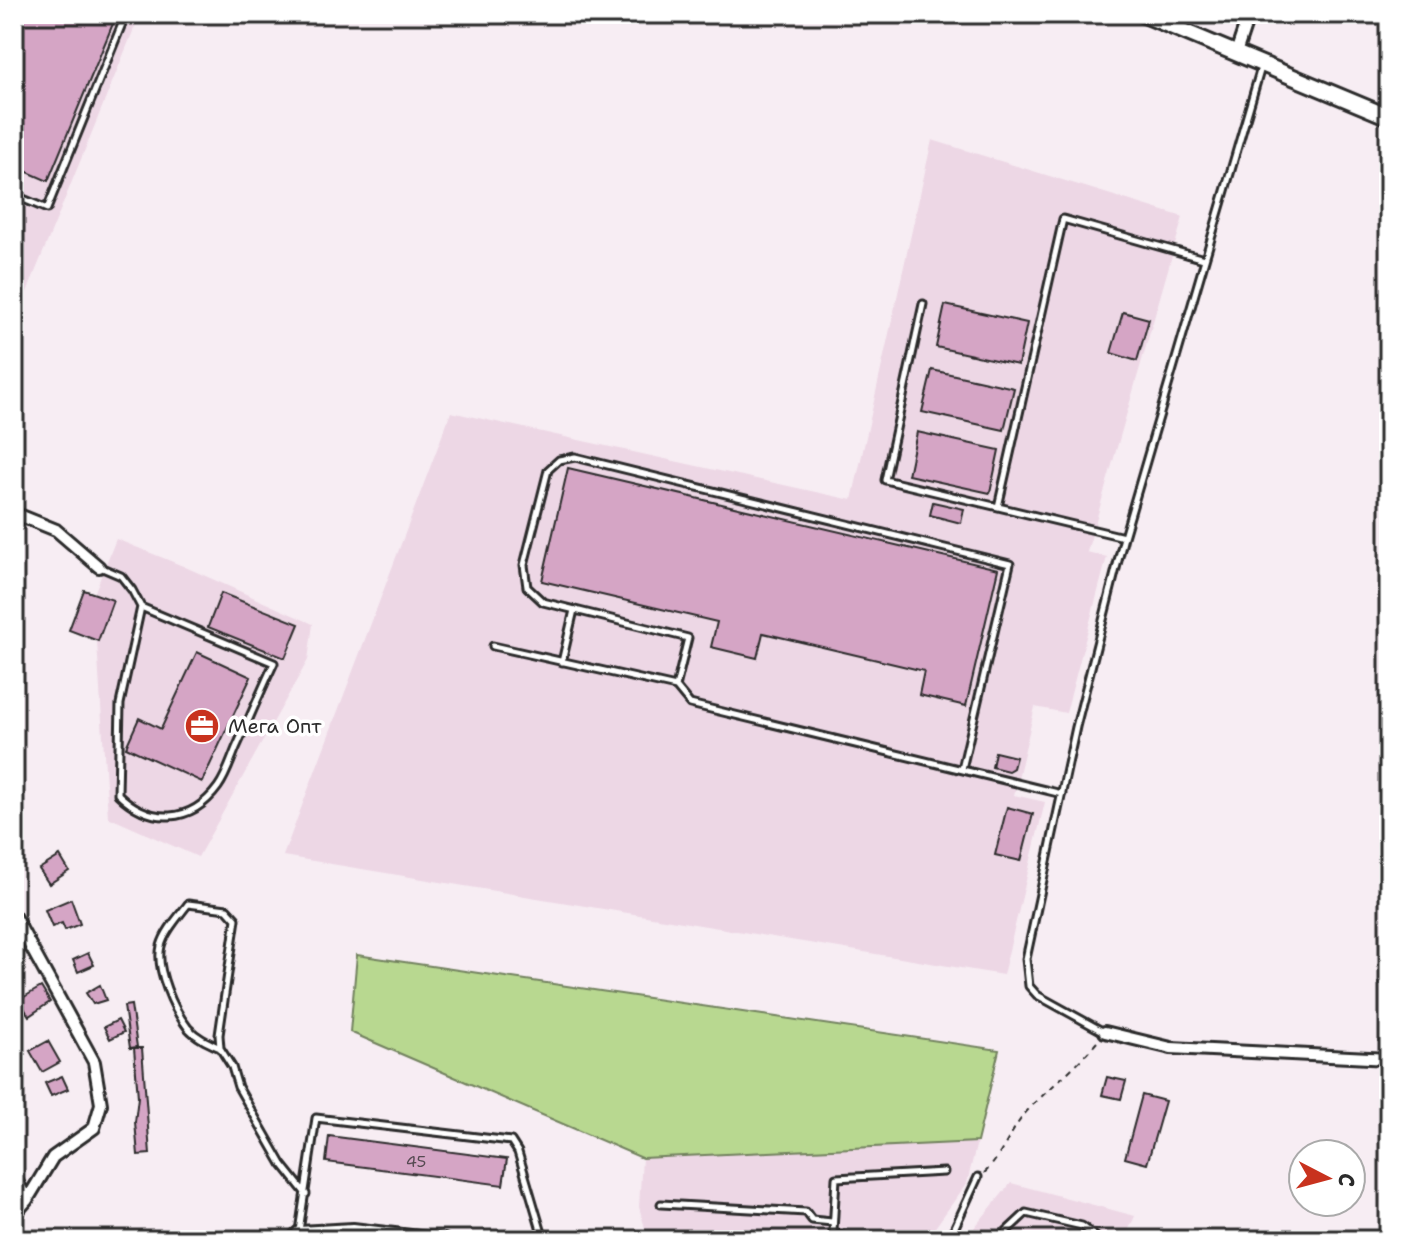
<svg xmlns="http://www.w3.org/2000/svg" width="1403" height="1254" font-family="'Shantell Sans',sans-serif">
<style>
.built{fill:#edd7e5}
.green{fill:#b8d890;stroke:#72825e;stroke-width:2}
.building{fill:#d5a5c5;stroke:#2b2b2b;stroke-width:2}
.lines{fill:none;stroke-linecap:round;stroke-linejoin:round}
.service-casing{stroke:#2b2b2b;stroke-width:11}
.minor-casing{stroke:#2b2b2b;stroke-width:16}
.secondary-casing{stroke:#2b2b2b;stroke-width:20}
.path{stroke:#2b2b2b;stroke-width:2;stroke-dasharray:6 6;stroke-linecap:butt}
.service{stroke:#fff;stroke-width:5}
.minor{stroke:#fff;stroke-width:10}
.secondary{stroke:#fff;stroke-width:14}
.labels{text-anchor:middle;stroke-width:7;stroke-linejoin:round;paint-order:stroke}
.number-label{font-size:16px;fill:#564a52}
.poi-label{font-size:20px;fill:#2b2b2b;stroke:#fff;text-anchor:start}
</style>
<rect width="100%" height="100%" fill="#f7edf3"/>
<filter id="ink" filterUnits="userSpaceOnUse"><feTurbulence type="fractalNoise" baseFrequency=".0125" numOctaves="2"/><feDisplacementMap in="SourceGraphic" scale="16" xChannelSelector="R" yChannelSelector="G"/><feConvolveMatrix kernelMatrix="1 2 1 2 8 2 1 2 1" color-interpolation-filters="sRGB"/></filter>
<g filter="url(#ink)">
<path class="built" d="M14,14H140L14,324Z
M932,140L1183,217L1087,552L1107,557L1066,713L1035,707L1014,795L1045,802L1003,975L283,856L451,412L852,500Z
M116,539L183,566L313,624L308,660L198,857L108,817L94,594Z
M977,1142L967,1183L926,1240H832L819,1236L795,1240H753L647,1235L639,1207L642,1158Z
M1011,1183L1135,1216L1124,1240H964Z"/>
<path class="green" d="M357,955L999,1050L977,1142L642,1158L350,1032Z"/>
<path class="building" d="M14,14H117L48,181L14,166Z
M945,305L1027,323L1018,365L936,347Z
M1123,312L1149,319L1137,361L1111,353Z
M932,370L1014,388L1004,430L922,412Z
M917,432L999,450L990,493L908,475Z
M568,468L998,569L966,706L919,695L924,671L763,633L757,658L711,647L717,622L542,581Z
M933,502L964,509L961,523L930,515Z
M84,590L113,600L98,641L69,630Z
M221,593L299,624L285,658L208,627Z
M197,652L251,677L202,782L126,747L139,718L161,729Z
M995,752L1016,757L1013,768L1008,771L992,767Z
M1007,807L1033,814L1021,861L995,855Z
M60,856L69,871L49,884L39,869Z
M71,899L80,924L65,930L62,923L52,927L45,910Z
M20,937L27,951L14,958V940Z
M88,953L94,965L78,972L73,960Z
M100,985L106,1000L93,1004L86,993Z
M41,987L50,1002L29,1016L19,1000Z
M131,1005L137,1047L130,1048L124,1006Z
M118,1020L124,1032L110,1039L104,1027Z
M48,1041L60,1062L42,1072L30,1051Z
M134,1048H142L150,1154L138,1155L135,1122L138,1097Z
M62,1076L68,1089L51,1096L45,1083Z
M1107,1077L1126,1081L1121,1099L1102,1095Z
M1142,1095L1165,1101L1147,1164L1125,1158Z
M329,1136L507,1159L503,1185L326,1162Z"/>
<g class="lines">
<g class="service-casing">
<path id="service" d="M14,195L47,209L126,14
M923,304L885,480L1124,537
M998,507L1063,219L1204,259
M100,567L121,576L132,590L141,607L120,704L118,794C150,825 191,824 218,787C226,776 231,760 236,748C249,719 261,691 274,663L141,607
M493,646L676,687L690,704L1062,794
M562,662L574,610
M676,687L688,638L543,602L527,587L524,565L548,470L559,460L575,457L1010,564L962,769
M1104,1032L1037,995L1029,986L1026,959L1076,727L1124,537L1262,64
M220,1048C209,1043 197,1038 188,1028C174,1010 155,969 161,946C165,931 179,916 188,904L227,909L236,919L219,1035L220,1048L232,1067L238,1087L282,1164L306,1194
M661,1204L806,1212L812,1220L832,1222
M299,1231L316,1118L511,1141L518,1152L544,1240
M853,1240L833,1232L836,1178L944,1172
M942,1240L954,1229L978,1177
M997,1240L1026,1213L1082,1226L1096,1237L1094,1240"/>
</g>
<g class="minor-casing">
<path id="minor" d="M1236,53L1249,14
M14,513L56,530L99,567
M14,916L94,1062L101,1104L94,1128L53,1157L27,1200L14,1215
M1105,1032L1171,1048L1389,1059
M14,1176L27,1200
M291,1240L299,1232L353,1229L444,1240"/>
</g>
<g class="secondary-casing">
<path id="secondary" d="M1142,14L1389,117"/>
</g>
<path class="path" d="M984,1173C1000,1160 1012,1127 1028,1110C1050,1087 1076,1067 1097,1042"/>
<use href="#service" class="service"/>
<use href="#minor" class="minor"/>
<use href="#secondary" class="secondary"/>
</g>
</g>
<defs>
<g id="office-disc" transform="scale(1.8)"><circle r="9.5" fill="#c8321e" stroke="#fff"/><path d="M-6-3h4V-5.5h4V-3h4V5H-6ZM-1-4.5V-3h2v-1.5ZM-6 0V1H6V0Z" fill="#fff"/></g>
</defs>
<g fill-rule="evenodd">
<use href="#office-disc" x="202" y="726"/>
</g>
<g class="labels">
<g class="number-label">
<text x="416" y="1167">45</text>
</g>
<g class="poi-label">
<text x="228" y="733">Мега Опт</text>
</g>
</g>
<rect width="1403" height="1254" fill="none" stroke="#fff" stroke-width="48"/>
<rect x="24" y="24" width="1355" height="1206" fill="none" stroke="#2b2b2b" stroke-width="3" filter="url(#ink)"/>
<g transform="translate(1327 1178) rotate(96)"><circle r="38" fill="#ffffff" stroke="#aaaaaa" stroke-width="2"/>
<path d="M0-6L14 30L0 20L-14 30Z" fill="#c8321e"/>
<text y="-12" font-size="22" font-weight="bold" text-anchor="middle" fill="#2b2b2b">С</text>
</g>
</svg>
